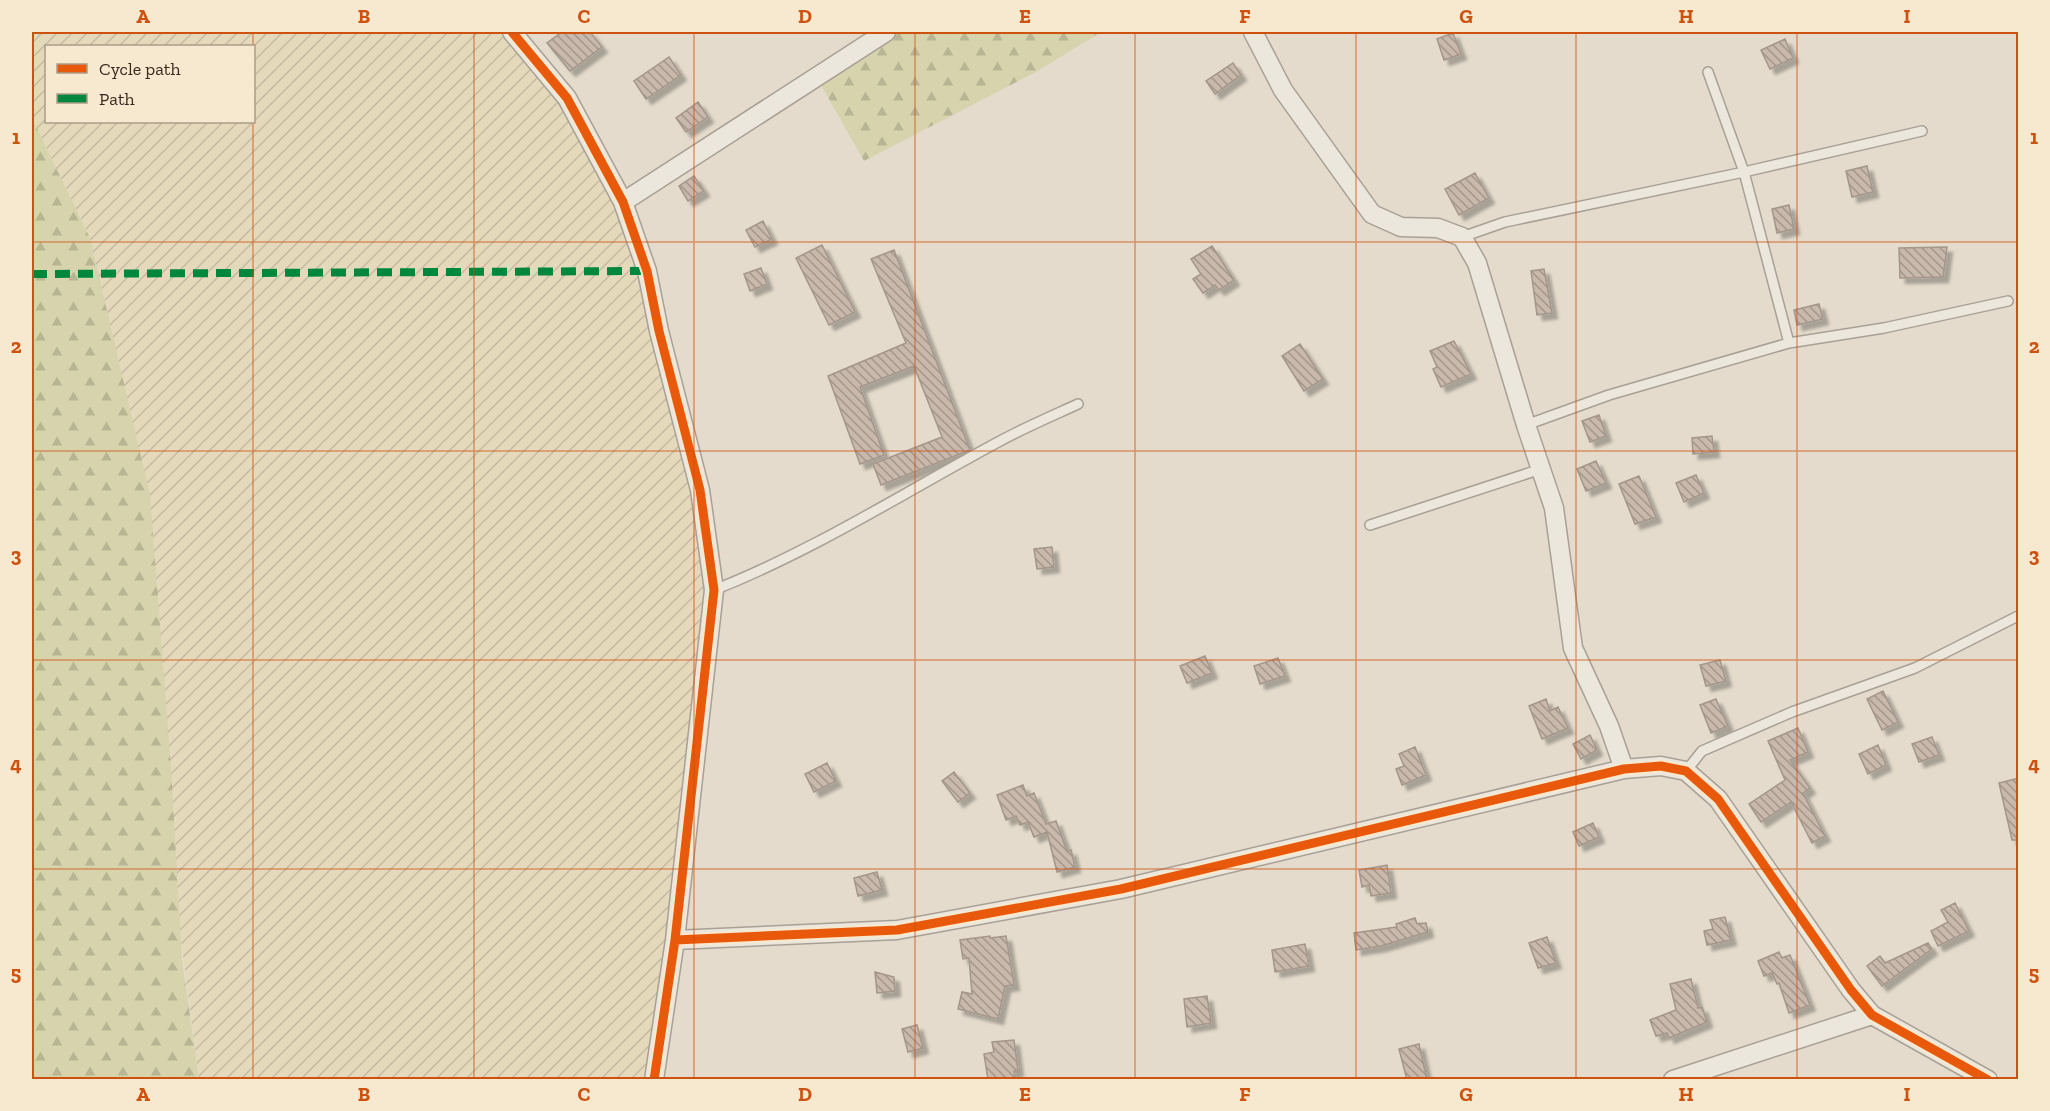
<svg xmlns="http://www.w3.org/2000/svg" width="2050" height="1111" font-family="'Zilla Slab',serif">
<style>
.farmland{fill:url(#farmland-furrows);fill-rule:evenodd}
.forest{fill:url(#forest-firs)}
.building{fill:url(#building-back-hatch);stroke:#a4968b;stroke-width:1.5;filter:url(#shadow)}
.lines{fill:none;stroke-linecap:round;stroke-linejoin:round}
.service-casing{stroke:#a9a095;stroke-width:12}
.minor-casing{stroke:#a9a095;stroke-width:21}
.service{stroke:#ece7dd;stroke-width:9}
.minor{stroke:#ece7dd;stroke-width:18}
.quiet{stroke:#00873e;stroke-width:8;stroke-dasharray:15 8;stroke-linecap:butt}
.cycleway-casing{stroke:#f6e9d0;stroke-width:13}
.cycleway{stroke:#e8590c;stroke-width:9}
.grid{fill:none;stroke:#ce520f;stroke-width:1.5;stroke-opacity:0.55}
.neatline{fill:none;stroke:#ce520f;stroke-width:2}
.grid-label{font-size:20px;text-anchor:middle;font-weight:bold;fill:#ce520f}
</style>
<defs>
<pattern id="farmland-furrows" width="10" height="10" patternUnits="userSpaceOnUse" patternTransform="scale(1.5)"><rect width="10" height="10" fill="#e5d9bc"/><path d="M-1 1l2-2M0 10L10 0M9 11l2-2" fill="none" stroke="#c5baa1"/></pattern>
<pattern id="forest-firs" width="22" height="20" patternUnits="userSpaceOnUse" patternTransform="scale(1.5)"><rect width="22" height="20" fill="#d6d3ad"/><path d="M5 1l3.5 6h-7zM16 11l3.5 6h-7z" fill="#b8b594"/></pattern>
<pattern id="building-back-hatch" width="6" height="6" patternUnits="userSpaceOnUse" patternTransform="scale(1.5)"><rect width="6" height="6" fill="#c8b9ac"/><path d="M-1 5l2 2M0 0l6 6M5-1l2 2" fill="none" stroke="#a3968b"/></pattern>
<filter id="shadow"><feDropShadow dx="5.5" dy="5.5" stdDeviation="1.5" flood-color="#0004"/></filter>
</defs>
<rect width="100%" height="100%" fill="#e4dbcc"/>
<path class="farmland" d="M32,32H514L624,202L718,591L654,1079H199L90,238L32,118ZM46,46H254V122H46Z"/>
<path class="forest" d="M888,32H1101L1036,72L864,161L817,78Z
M32,118L90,238L150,495L171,768L182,960L199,1079H32Z"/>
<path class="building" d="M562,32H590L602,47L570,71L547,43Z
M1453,33L1461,54L1444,60L1437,39Z
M1785,39L1793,58L1770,69L1761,50Z
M669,57L681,75L646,99L634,81Z
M1233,63L1241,75L1215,94L1206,81Z
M698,102L708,117L686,132L676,118Z
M1867,166L1873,192L1852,197L1846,171Z
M1475,173L1489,198L1459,215L1445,189Z
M694,176L704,191L688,201L679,186Z
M1789,205L1794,229L1777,233L1772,209Z
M763,221L772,239L755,247L746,230Z
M822,245L855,312L829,325L796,258Z
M1212,246L1234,280L1219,290L1215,285L1203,293L1193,279L1201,274L1191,259Z
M1947,247L1943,277L1900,278L1899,248Z
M894,250L970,450L881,485L873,464L942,437L914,366L860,387L884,455L860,464L828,376L906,343L871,259Z
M761,268L767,284L750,291L744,274Z
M1544,269L1552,313L1537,315L1531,271Z
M1819,304L1823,319L1797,325L1794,310Z
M1454,341L1471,374L1441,387L1433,369L1437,367L1430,351Z
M1300,344L1323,379L1304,391L1282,356Z
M1599,415L1606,436L1590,442L1582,421Z
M1712,436L1714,452L1693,454L1692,438Z
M1596,461L1606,483L1586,491L1577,469Z
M1696,475L1704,493L1684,502L1676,483Z
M1639,476L1656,517L1635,524L1619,484Z
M1052,547L1054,567L1037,569L1034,549Z
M1205,656L1212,673L1187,683L1180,666Z
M1278,658L1285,676L1260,684L1254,666Z
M1720,660L1726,681L1706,686L1700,665Z
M1883,691L1898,722L1882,730L1867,699Z
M1546,699L1550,711L1558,707L1568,728L1542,739L1529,706Z
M1716,699L1728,726L1711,733L1700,705Z
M1798,728L1808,752L1790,760L1810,788L1803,793L1825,836L1812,843L1791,802L1761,822L1749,804L1785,780L1768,741Z
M1590,735L1597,750L1581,759L1573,744Z
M1932,737L1939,755L1919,762L1912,744Z
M1878,745L1886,765L1868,774L1859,754Z
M1415,747L1426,775L1402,785L1396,769L1404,766L1399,754Z
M827,763L836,781L814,792L805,774Z
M954,772L970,793L958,802L942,781Z
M2019,778V840H2012L1999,783Z
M1023,785L1027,796L1034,793L1046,824L1056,821L1067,851L1071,850L1075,867L1057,872L1047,832L1034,837L1028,822L1020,825L1016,816L1006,820L997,795Z
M1593,823L1599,837L1579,846L1573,832Z
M1387,865L1391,893L1371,896L1369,885L1362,887L1359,870Z
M877,872L882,890L858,896L854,878Z
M1955,903L1969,931L1938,946L1931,931L1948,922L1941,910Z
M1725,917L1731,940L1707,945L1704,931L1713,929L1710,920Z
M1415,918L1417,924L1426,923L1428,932L1381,946L1356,950L1354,933L1397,927L1396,924Z
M990,936V938L1006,936L1014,985L1005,986L998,1019L958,1009L962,992L972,994L969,958L963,959L960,940Z
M1547,937L1556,963L1538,968L1529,943Z
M1928,943L1932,949L1882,986L1867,966L1880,956L1885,963Z
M1305,944L1309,966L1275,972L1272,950Z
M1779,952L1782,958L1790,955L1810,1005L1789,1013L1779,983L1777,984L1772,973L1764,976L1758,961Z
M875,972L894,977L895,991L877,993Z
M1691,979L1698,1008L1702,1007L1707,1022L1669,1038L1667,1033L1656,1036L1650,1020L1676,1010L1670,984Z
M1207,996L1211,1023L1187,1027L1184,999Z
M917,1025L923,1048L908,1052L902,1029Z
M1014,1040L1018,1071H1014L1016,1080H988L984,1054L994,1052L992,1042Z
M1419,1044L1427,1080H1407L1399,1049Z"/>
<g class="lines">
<g class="service-casing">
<path id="service" d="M1708,72L1744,172L1789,343
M1462,237L1505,222L1744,172L1922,131
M1526,425L1609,395L1789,343L1884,328L2008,301
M1370,525L1541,469
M714,590C815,550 905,492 1000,441C1026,427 1052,416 1078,404
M1686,771L1702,751L1792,712L1915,668L2018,616"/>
</g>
<g class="minor-casing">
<path id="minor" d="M512,32L567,98L623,202L647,271L659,331L700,490L714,590L675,940L654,1080
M1253,32L1283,90L1372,214L1401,227L1438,228L1462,237L1477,263L1526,425L1554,508L1573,648L1609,726L1624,769
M623,202L886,32
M675,940L897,930L1121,889L1624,769L1661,766L1686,771L1718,799L1851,990L1872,1015L1988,1080
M1673,1080L1872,1015"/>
</g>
<use href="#service" class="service"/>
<use href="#minor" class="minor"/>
<path class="quiet" d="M32,274L647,271"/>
<g class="cycleway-casing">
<path id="cycleway" d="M512,32L567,98L623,202L647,271L659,331L700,490L714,590L675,940L654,1080
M675,940L897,930L1121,889L1624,769L1661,766L1686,771L1718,799L1851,990L1872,1015L1988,1080"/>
</g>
<use href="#cycleway" class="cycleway"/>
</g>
<path class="grid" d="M253,32V46M474,32V1080M694,32V1080M915,32V1080M1135,32V1080M1356,32V1080M1576,32V1080M1797,32V1080M253,122V1080M32,242H2018M32,451H2018M32,660H2018M32,869H2018"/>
<rect width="2050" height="1111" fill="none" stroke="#f6e9d0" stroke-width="66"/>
<rect x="45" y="45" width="210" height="78" fill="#f6e9d0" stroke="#aa9c88" stroke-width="1.5"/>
<rect x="57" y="64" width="30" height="9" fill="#e8590c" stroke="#aa9c88" stroke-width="1.5"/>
<text x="99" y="75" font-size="18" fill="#38281d">Cycle path</text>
<rect x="57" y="94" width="30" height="9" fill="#00873e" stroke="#aa9c88" stroke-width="1.5"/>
<text x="99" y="105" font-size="18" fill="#38281d">Path</text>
<rect x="33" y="33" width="1984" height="1045" class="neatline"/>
<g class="grid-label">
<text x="143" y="23">A</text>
<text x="364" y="23">B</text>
<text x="584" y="23">C</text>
<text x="805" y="23">D</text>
<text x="1025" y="23">E</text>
<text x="1245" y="23">F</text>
<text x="1466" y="23">G</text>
<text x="1686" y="23">H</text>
<text x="1907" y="23">I</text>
<text x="16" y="144">1</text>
<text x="2034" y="144">1</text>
<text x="16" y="353">2</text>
<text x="2034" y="353">2</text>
<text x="16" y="562">3</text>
<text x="2034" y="562">3</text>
<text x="16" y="771">4</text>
<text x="2034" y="771">4</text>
<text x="16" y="980">5</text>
<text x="2034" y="980">5</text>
<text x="143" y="1101">A</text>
<text x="364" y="1101">B</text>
<text x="584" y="1101">C</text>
<text x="805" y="1101">D</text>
<text x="1025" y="1101">E</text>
<text x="1245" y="1101">F</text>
<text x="1466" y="1101">G</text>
<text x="1686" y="1101">H</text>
<text x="1907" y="1101">I</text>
</g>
</svg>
